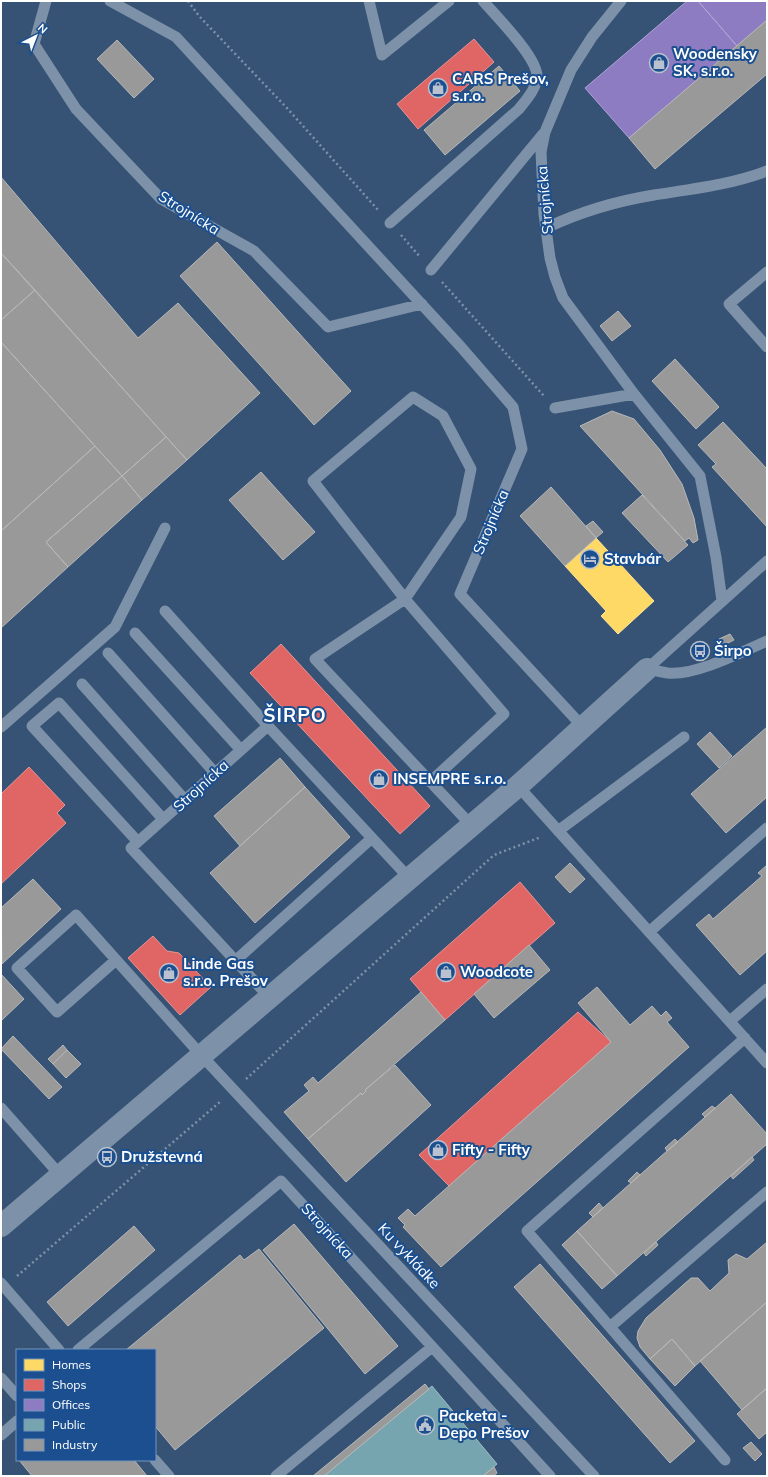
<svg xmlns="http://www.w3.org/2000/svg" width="768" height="1477" font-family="Mulish,sans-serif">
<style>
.homes{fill:#ffd966;stroke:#ffe494}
.shops{fill:#e06666;stroke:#e99494}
.offices{fill:#8e7cc3;stroke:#b0a3d5}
.public{fill:#76a5af;stroke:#9fc0c7}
.industry{fill:#999;stroke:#b8b8b8}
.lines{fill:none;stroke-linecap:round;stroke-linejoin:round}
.path{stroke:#7d92a8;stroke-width:2.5;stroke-dasharray:2 3;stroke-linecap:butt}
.lane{stroke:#7d92a8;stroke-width:11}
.street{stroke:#7d92a8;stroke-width:22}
.labels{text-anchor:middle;stroke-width:4;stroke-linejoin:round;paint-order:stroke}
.poi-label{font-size:15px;font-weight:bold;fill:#fff;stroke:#1b4f8f;text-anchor:start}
.street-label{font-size:15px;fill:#fff;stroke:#1b4f8f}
.district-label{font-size:19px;font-weight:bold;letter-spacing:1px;fill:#fff;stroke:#1b4f8f}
</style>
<rect width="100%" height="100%" fill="#365274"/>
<path class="homes" d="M596,538L654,601L618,634L601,616L606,611L565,566Z"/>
<path class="shops" d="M474,39L494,62L418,129L397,104Z
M281,644L430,806L400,834L250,673Z
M29,767L65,805L57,813L66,823L1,884V794Z
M520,882L555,923L445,1020L410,979Z
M153,936L167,951L179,953L211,987L180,1015L128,958Z
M578,1012L611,1042L449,1186L419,1155Z"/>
<path class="offices" d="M687,1H698L737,46L629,138L585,88Z
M698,1H767V20L737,46Z"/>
<path class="public" d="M432,1386L497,1464L483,1476H324Z"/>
<path class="industry" d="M767,20V74L655,169L629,138Z
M117,40L154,79L134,98L97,59Z
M499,66L520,91L445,155L424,130Z
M1,177L138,338L178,303L260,393L187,460L1,253Z
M217,242L351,391L314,425L180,276Z
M1,253L35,290L1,320Z
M35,290L166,437L122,476L1,342V320Z
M618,311L631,326L612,341L600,326Z
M1,342L95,446L1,531Z
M675,359L719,407L696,429L652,381Z
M612,411L634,419L660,450L682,484L694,518L698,540L693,543L689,538L685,541L580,426Z
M723,422L767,469V527L712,467L716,464L698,445Z
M166,437L187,460L142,500L122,476Z
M95,446L122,476L46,542L68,567L1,628V531Z
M261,472L315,532L283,560L229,500Z
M122,476L142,500L68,567L46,542Z
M551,487L596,538L565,566L520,516Z
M642,495L688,545L668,562L622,513Z
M593,521L603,532L596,538L586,526Z
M730,634L734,640L722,646L719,639Z
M767,727V797L726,833L691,794Z
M710,732L732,756L719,768L697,744Z
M280,758L305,787L240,846L214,816Z
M305,787L350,837L255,923L210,873Z
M570,863L585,879L570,893L555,877Z
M767,865V951L740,975L696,925L709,914L713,919L762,876L758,873Z
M33,879L61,909L2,964L1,908Z
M529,945L550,970L494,1018L474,994Z
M1,974L24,999L1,1021Z
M597,987L630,1025L652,1006L661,1016L666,1011L672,1018L667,1022L689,1047L441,1267L403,1227L405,1225L398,1218L408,1209L415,1216L611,1042L578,1003Z
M421,992L445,1020L365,1090L366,1091L362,1095L361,1093L308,1139L284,1112L309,1091L304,1085L313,1077L318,1083Z
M13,1036L62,1087L49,1099L1,1049Z
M63,1045L67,1050L53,1064L48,1059Z
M67,1050L81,1064L66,1078L53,1064Z
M395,1065L431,1105L346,1182L308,1139L361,1093L362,1095L366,1091L365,1090Z
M731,1094L767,1134V1144L617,1276L577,1231Z
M712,1106L715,1108L705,1117L702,1114Z
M675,1139L678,1142L667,1151L665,1148Z
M752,1157L754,1160L733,1179L731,1176Z
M637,1172L640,1175L631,1183L628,1181Z
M599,1203L603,1208L593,1217L589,1213Z
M294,1224L398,1346L365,1374L263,1250Z
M134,1226L155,1250L68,1326L47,1302Z
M577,1231L617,1276L602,1289L562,1245Z
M656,1242L658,1245L646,1256L644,1253Z
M767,1242V1302L695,1366L672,1339L650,1359L640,1347L637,1338L638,1331L646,1318L691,1278H698L710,1291L729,1273L728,1260L736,1254L747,1259Z
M259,1249L324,1328L175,1450L155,1426V1350H126L240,1255L244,1260Z
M540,1264L695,1441L670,1463L514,1287Z
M767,1302V1388L742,1410L700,1361Z
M672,1339L695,1366L675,1386L650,1359Z
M425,1384L429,1389L324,1476H313Z
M767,1388V1432L759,1439L737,1414Z
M751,1442L762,1454L755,1461L743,1448Z
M19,1460H134L147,1476H32Z
M494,1467L497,1473L493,1476H483Z"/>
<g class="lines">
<path class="path" d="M188,1L199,16L286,107L379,211
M401,235L420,257
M442,282L544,396
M246,1079L494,855L541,837
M17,1276L221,1101"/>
<path class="lane" d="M46,1L34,44L76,109L161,199L254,251L328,327L422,304
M110,1L176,37L461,347L513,407L522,449L460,594L583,727
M369,1L382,55L449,1
M621,1L592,37L571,70L545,132L541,152L544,214L550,258L555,277L563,298L634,394
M390,223L519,109C526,100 537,88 537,76C537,57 496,16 483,1
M546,228C580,212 617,201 654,195C692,189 730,185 767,171
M431,270L543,134
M767,272L729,304L767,347
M555,408L634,394L700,476L716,557L722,601
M165,611L268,726
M135,633L241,750
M108,653L215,773
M647,669L767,561
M647,669C654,670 661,672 668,673C695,676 742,652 767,641
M82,684L185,800
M1,727L115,627L165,528
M430,782L504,714L405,599L313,481L413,397L443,416L471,469L461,517L405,599L315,659L472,826
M518,786L767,1063
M558,831L684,737
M138,842L32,726L59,703L163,819
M649,932L767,828
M116,960L57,1012L17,968L76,915L202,1056L594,1476
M235,961L372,838
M270,998L131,848L268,726L410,879
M730,1021L767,989
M1,1108L60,1175
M1,1283L59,1350
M610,1327L767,1192
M78,1350L281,1181L550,1476
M1,1378L17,1396
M1,1435L17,1421
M155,1460L169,1476
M725,1460L527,1231L745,1038
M276,1476L432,1347"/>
<path class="street" d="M1,1226L518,786L647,669"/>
</g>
<defs>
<g id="shop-ring" transform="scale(1)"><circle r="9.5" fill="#1b4f8f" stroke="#b9c2ce" stroke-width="1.5"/><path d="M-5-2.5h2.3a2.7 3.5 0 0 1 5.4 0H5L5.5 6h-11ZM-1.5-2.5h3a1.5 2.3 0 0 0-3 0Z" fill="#b9c2ce"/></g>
<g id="hotel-ring" transform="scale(1)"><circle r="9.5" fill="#1b4f8f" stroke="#b9c2ce" stroke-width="1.5"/><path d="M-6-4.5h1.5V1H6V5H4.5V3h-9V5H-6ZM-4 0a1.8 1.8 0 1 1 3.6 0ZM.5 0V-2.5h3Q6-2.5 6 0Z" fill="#b9c2ce"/></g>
<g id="bus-ring" transform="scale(1)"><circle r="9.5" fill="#1b4f8f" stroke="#b9c2ce" stroke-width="1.5"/><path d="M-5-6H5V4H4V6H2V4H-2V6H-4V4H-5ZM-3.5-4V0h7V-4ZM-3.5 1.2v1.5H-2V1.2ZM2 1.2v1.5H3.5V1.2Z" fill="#b9c2ce"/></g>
<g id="civic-ring" transform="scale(1)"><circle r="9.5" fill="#1b4f8f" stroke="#b9c2ce" stroke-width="1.5"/><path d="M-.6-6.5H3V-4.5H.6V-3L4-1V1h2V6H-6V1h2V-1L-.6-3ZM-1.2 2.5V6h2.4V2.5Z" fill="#b9c2ce"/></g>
</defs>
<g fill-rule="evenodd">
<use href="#shop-ring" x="659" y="63"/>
<use href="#shop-ring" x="438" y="88"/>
<use href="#hotel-ring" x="590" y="559"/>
<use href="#bus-ring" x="700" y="651"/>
<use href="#shop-ring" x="379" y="779"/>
<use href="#shop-ring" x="446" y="972"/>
<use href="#shop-ring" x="169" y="973"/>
<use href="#shop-ring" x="438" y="1150"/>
<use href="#bus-ring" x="107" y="1157"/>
<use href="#civic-ring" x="425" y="1425"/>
</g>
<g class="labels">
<g class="poi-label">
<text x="673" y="59">Woodensky<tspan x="673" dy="17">SK, s.r.o.</tspan></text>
<text x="452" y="84">CARS Prešov,<tspan x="452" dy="17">s.r.o.</tspan></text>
<text x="604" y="564">Stavbár</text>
<text x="714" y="656">Širpo</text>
<text x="393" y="784">INSEMPRE s.r.o.</text>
<text x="183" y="969">Linde Gas<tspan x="183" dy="17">s.r.o. Prešov</tspan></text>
<text x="460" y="977">Woodcote</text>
<text x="452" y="1155">Fifty - Fifty</text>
<text x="121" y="1162">Družstevná</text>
<text x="439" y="1421">Packeta -<tspan x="439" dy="17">Depo Prešov</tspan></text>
</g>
<g class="street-label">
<text transform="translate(545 200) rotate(-95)" y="5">Strojnícka</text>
<text transform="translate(189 213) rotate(32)" y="5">Strojnícka</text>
<text transform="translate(491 522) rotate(-67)" y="5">Strojnícka</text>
<text transform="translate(201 786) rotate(-42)" y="5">Strojnícka</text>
<text transform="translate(327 1231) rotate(48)" y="5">Strojnícka</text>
<text transform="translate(409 1256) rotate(47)" y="5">Ku vykládke</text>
</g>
<g class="district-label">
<text x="295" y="722">ŠIRPO</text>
</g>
</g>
<rect width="768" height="1477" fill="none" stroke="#ffffff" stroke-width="4"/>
<rect x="16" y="1349" width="140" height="112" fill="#1b4f8f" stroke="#7695bc"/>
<rect x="24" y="1359" width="20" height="12" fill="#ffd966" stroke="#7695bc"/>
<text x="52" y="1369" font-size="12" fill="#ffffff">Homes</text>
<rect x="24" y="1379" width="20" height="12" fill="#e06666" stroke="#7695bc"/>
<text x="52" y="1389" font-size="12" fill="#ffffff">Shops</text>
<rect x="24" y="1399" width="20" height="12" fill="#8e7cc3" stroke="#7695bc"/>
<text x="52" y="1409" font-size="12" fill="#ffffff">Offices</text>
<rect x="24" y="1419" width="20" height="12" fill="#76a5af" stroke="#7695bc"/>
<text x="52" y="1429" font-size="12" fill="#ffffff">Public</text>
<rect x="24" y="1439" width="20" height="12" fill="#999999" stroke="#7695bc"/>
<text x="52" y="1449" font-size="12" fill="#ffffff">Industry</text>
<g transform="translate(36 36) rotate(42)" stroke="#1b4f8f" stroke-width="3" paint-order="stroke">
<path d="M0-3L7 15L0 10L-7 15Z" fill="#ffffff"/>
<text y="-6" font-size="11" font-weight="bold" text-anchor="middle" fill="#ffffff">N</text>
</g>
</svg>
